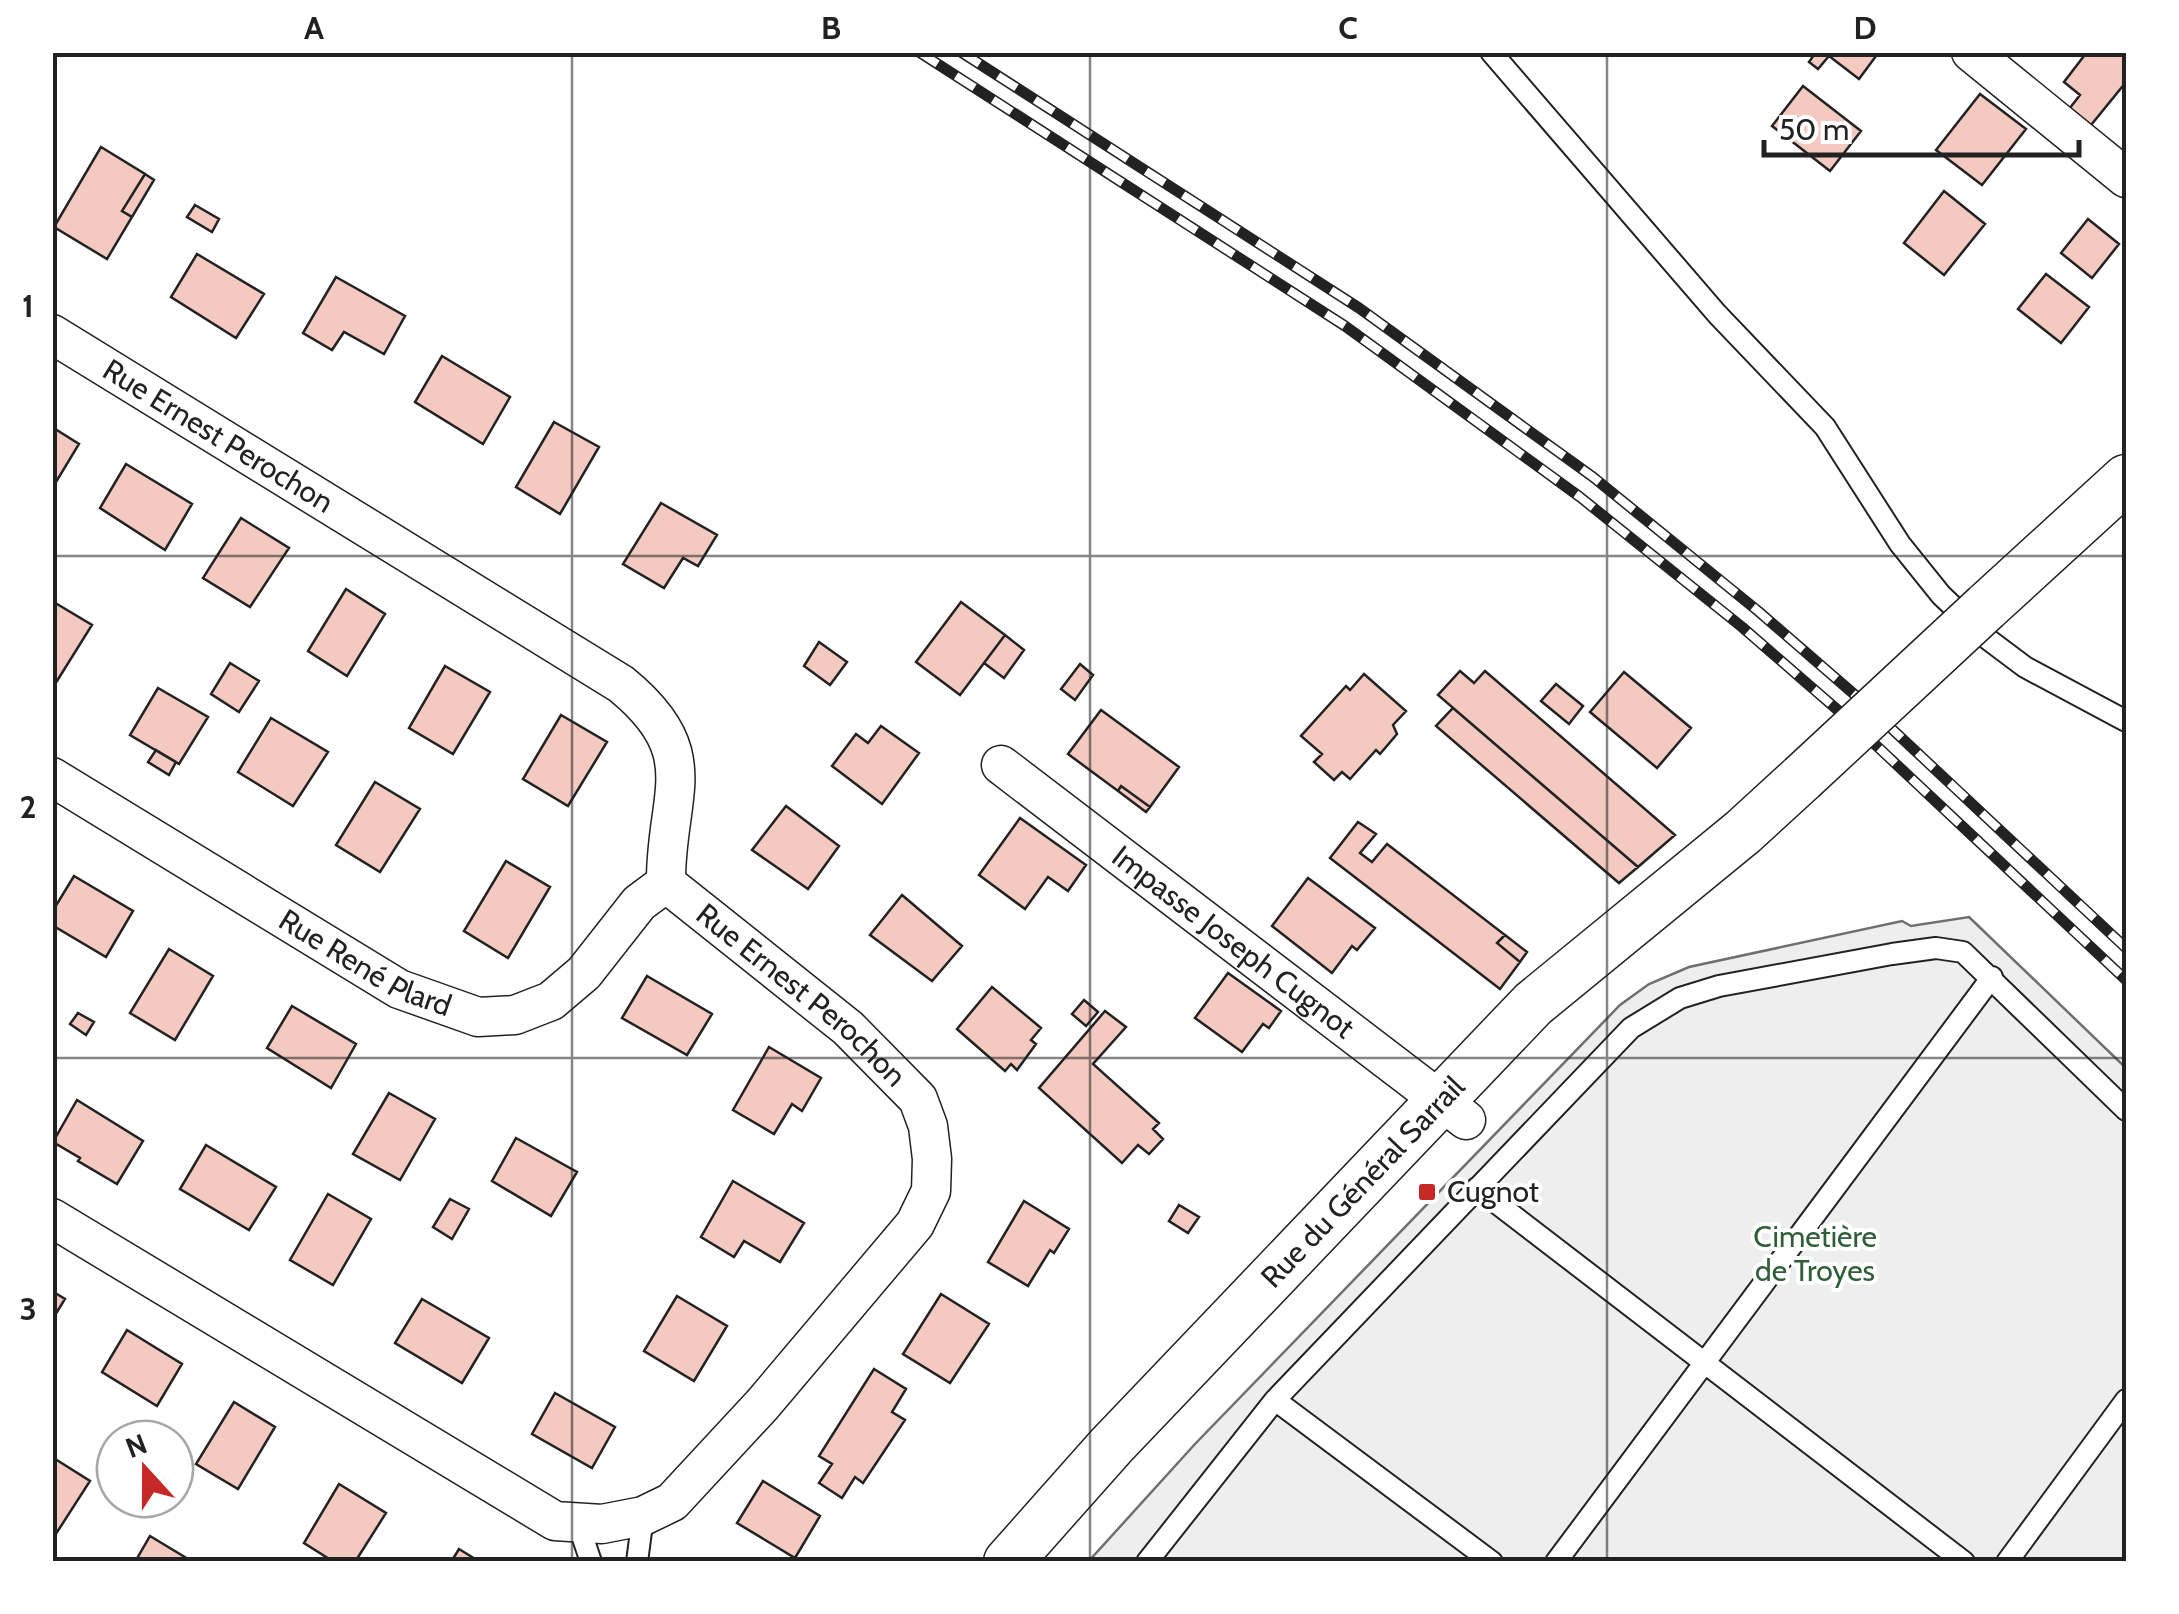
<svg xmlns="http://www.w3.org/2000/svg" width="2179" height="1614" font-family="Cabin,sans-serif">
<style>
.green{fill:#eee;stroke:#6f6f6f;stroke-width:2.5}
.building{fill:#f3c9c0;stroke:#222;stroke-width:2.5}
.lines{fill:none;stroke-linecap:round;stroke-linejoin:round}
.service-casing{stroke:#222;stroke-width:24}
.minor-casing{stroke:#222;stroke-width:41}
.tertiary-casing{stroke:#222;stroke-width:51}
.service{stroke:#fff;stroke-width:20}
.minor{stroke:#fff;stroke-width:38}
.tertiary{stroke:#fff;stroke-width:48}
.rail-casing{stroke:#222;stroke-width:11}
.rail{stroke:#fff;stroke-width:8;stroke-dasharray:22;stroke-linecap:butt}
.tertiary-bridge-casing{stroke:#222;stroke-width:51;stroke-linecap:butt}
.tertiary-bridge{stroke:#fff;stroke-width:48}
.grid{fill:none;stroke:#222;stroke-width:2.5;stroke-opacity:0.55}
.poi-dot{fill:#c62828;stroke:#fff;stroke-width:4}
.labels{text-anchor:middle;stroke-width:8;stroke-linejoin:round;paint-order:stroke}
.street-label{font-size:30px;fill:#222;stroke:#fff}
.poi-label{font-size:30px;fill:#222;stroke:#fff;text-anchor:start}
.park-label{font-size:30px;fill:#2f5e38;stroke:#fff}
.neatline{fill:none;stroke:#222;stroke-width:4}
.grid-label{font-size:32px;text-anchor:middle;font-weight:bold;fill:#222}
</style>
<rect width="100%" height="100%" fill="#fff"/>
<path class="green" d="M1969,917L2126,1068V1561L1088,1562L1195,1444L1620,1005L1649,984L1689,967L1902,921L1911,926Z"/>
<path class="building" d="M1816,52H1879L1859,79L1829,56L1818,69L1809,62Z
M2087,52H2126V82L2087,130L2066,113L2080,95L2064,82Z
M1803,86L1861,131L1830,171L1772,126Z
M1980,94L2026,129L1982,185L1936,150Z
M101,147L145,174L122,211L132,217L107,259L54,227Z
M145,174L154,180L132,217L122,211Z
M1944,191L1985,224L1944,275L1904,243Z
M195,205L219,219L212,232L187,217Z
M2088,219L2119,244L2092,278L2061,253Z
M197,254L264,294L236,338L171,297Z
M2046,274L2089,307L2061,343L2018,309Z
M336,277L405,316L384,354L344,332L332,350L303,333Z
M442,356L510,397L483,444L415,402Z
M554,422L599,447L560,514L516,487Z
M52,427L79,444L53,487H52Z
M126,464L192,504L165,550L100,508Z
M661,503L717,535L698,566L683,558L664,588L623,564Z
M241,518L289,548L250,607L203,578Z
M346,589L385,614L347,676L308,651Z
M52,601L92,625L57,681L52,678Z
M961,602L1005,635L960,695L916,662Z
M1005,635L1024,650L1004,678L984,663Z
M819,642L847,662L830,685L804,666Z
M230,663L259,681L239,712L211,694Z
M1080,664L1093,675L1075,700L1061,689Z
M445,666L490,692L453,754L409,728Z
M1460,671L1474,683L1485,671L1675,835L1638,867L1438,695Z
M1624,672L1691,728L1657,768L1590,712Z
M1364,674L1406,711L1393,725L1397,734L1380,754L1376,750L1350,779L1342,772L1334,780L1314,762L1322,754L1301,736L1346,686L1350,690Z
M1556,684L1583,706L1569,724L1541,701Z
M158,688L208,717L179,764L130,735Z
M1453,708L1638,867L1619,883L1436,726Z
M1101,710L1179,767L1150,807L1121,786L1118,791L1068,754Z
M561,715L607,742L568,806L523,779Z
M271,718L328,752L293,806L238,772Z
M881,726L919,753L882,804L832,766L856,734L868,743Z
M156,750L176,762L169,775L148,762Z
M375,782L420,809L380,872L336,845Z
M1121,786L1150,807L1146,812L1118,791Z
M786,806L839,846L808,889L752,850Z
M1020,818L1086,865L1068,891L1048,877L1025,909L979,875Z
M1358,822L1376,834L1360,853L1372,862L1387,844L1505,935L1497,943L1520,962L1500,989L1330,858Z
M506,861L550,887L508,958L464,931Z
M74,876L133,911L106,957L52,925V912Z
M1308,878L1375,928L1357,950L1352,946L1332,973L1272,926Z
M902,895L962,946L932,981L870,935Z
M1505,935L1527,952L1520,962L1497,943Z
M169,949L213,976L175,1040L130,1013Z
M1228,973L1281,1011L1269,1028L1263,1024L1242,1052L1195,1018Z
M647,976L712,1014L687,1055L622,1018Z
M992,987L1041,1028L1031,1040L1036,1044L1017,1070L1011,1064L1005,1071L957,1029Z
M1084,1000L1098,1012L1086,1026L1072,1014Z
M292,1006L356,1044L331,1088L267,1048Z
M1105,1011L1126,1027L1093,1064L1159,1123L1153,1129L1163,1139L1149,1154L1138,1145L1122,1163L1039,1088Z
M78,1013L94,1022L86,1035L70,1024Z
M769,1047L821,1078L802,1111L792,1104L774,1134L733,1110Z
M389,1093L435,1119L400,1180L353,1154Z
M77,1100L143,1141L117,1184L78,1161L80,1158L53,1142Z
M516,1138L577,1172L551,1216L492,1181Z
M206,1145L276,1187L249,1230L180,1189Z
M733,1181L804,1223L780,1262L744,1241L734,1257L701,1237Z
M328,1194L371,1219L333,1285L290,1260Z
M450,1199L469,1209L452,1239L433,1227Z
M1024,1201L1069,1229L1054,1253L1050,1250L1028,1286L988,1262Z
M1179,1205L1199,1217L1188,1233L1169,1221Z
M52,1291L65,1299L52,1320Z
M941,1294L989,1324L950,1383L903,1354Z
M677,1296L727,1326L694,1381L644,1351Z
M422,1299L489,1338L462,1383L395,1343Z
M127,1330L182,1364L157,1406L102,1372Z
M874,1369L906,1389L892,1412L905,1420L863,1483L855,1477L842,1498L819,1483L832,1464L819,1456Z
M555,1393L615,1427L592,1468L532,1434Z
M234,1402L275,1427L238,1489L196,1464Z
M52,1457L90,1481L52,1540Z
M763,1481L820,1516L795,1558L737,1523Z
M339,1484L386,1513L355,1562H334L304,1543Z
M150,1536L193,1562H135Z
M459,1549L480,1562H451Z"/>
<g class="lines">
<g class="service-casing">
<path id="service" d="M1491,52L1717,314L1825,427L1900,544L1941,595L1985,637L2025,667L2126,721
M1477,1188L1964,1562
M1275,1400L1492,1562
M578,1523L591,1562
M637,1562L643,1516
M1147,1562L1275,1400L1631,1028L1680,998L1719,986L1892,954L1936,948L1963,952L2126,1110
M1556,1562L1992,977
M2007,1562L2126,1400"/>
</g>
<g class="minor-casing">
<g id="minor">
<path d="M1971,52L2126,178"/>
<path id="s1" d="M52,334L621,684C707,754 665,794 666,883L848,1028L918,1099L928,1126L932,1159L931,1191L915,1224L762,1405L672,1502L643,1516L602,1524L555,1521L52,1218"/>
<path id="s2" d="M1001,765L1466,1120"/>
<path id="s3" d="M52,777L399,989L478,1017L515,1015L551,1001L584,973L639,903L666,883"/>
</g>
</g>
<g class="tertiary-casing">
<g id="tertiary">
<path d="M1986,607L2126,479"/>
<path id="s4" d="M1008,1562L1111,1446L1533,1004L1743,832L1802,778"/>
</g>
</g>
<use href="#service" class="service"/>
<use href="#minor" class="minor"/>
<use href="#tertiary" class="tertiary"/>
<g class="rail-casing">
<path id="rail" d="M919,52L1345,326L1580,497L1742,627L1848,719L2126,980
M961,52L1359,308L1593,477L1758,611L1862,701L2126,948"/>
</g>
<use href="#rail" class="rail"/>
<g class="tertiary-bridge-casing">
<path id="tertiary-bridge" d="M1802,778L1986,607"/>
</g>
<use href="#tertiary-bridge" class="tertiary-bridge"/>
</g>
<path class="grid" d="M572,52V1562M1090,52V1562M1607,52V1562M52,556H2126M52,1058H2126"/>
<rect class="poi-dot" x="1417" y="1182" width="20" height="20" rx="5"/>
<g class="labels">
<g class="street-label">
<text dy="10" stroke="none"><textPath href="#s1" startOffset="195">Rue Ernest Perochon</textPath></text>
<text dy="10" stroke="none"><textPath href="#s2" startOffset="292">Impasse Joseph Cugnot</textPath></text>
<text dy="10" stroke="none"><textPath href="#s3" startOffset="365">Rue René Plard</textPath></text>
<text dy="10" stroke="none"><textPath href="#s1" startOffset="1062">Rue Ernest Perochon</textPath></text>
<text dy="10" stroke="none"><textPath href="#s4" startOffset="520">Rue du Général Sarrail</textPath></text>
</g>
<g class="poi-label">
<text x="1447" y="1202">Cugnot</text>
</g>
<g class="park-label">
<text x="1815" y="1247">Cimetière<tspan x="1815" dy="34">de Troyes</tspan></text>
</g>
</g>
<rect width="2179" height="1614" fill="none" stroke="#ffffff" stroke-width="110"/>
<g transform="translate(145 1469) rotate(339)"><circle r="48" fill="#ffffff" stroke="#a7a7a7" stroke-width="2.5"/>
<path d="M0-8L18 38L0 25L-18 38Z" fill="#c62828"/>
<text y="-15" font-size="28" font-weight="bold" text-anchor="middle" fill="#222222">N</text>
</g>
<path d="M1764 140v15h315v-15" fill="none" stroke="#222222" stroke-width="5"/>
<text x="1779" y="140" font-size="30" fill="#222222" stroke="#ffffff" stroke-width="8" paint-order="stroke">50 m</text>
<rect x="55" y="55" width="2069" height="1504" class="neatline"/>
<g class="grid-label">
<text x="314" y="39">A</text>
<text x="831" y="39">B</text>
<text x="1348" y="39">C</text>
<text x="1865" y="39">D</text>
<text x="28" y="317">1</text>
<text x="28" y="818">2</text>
<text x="28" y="1320">3</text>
</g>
</svg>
